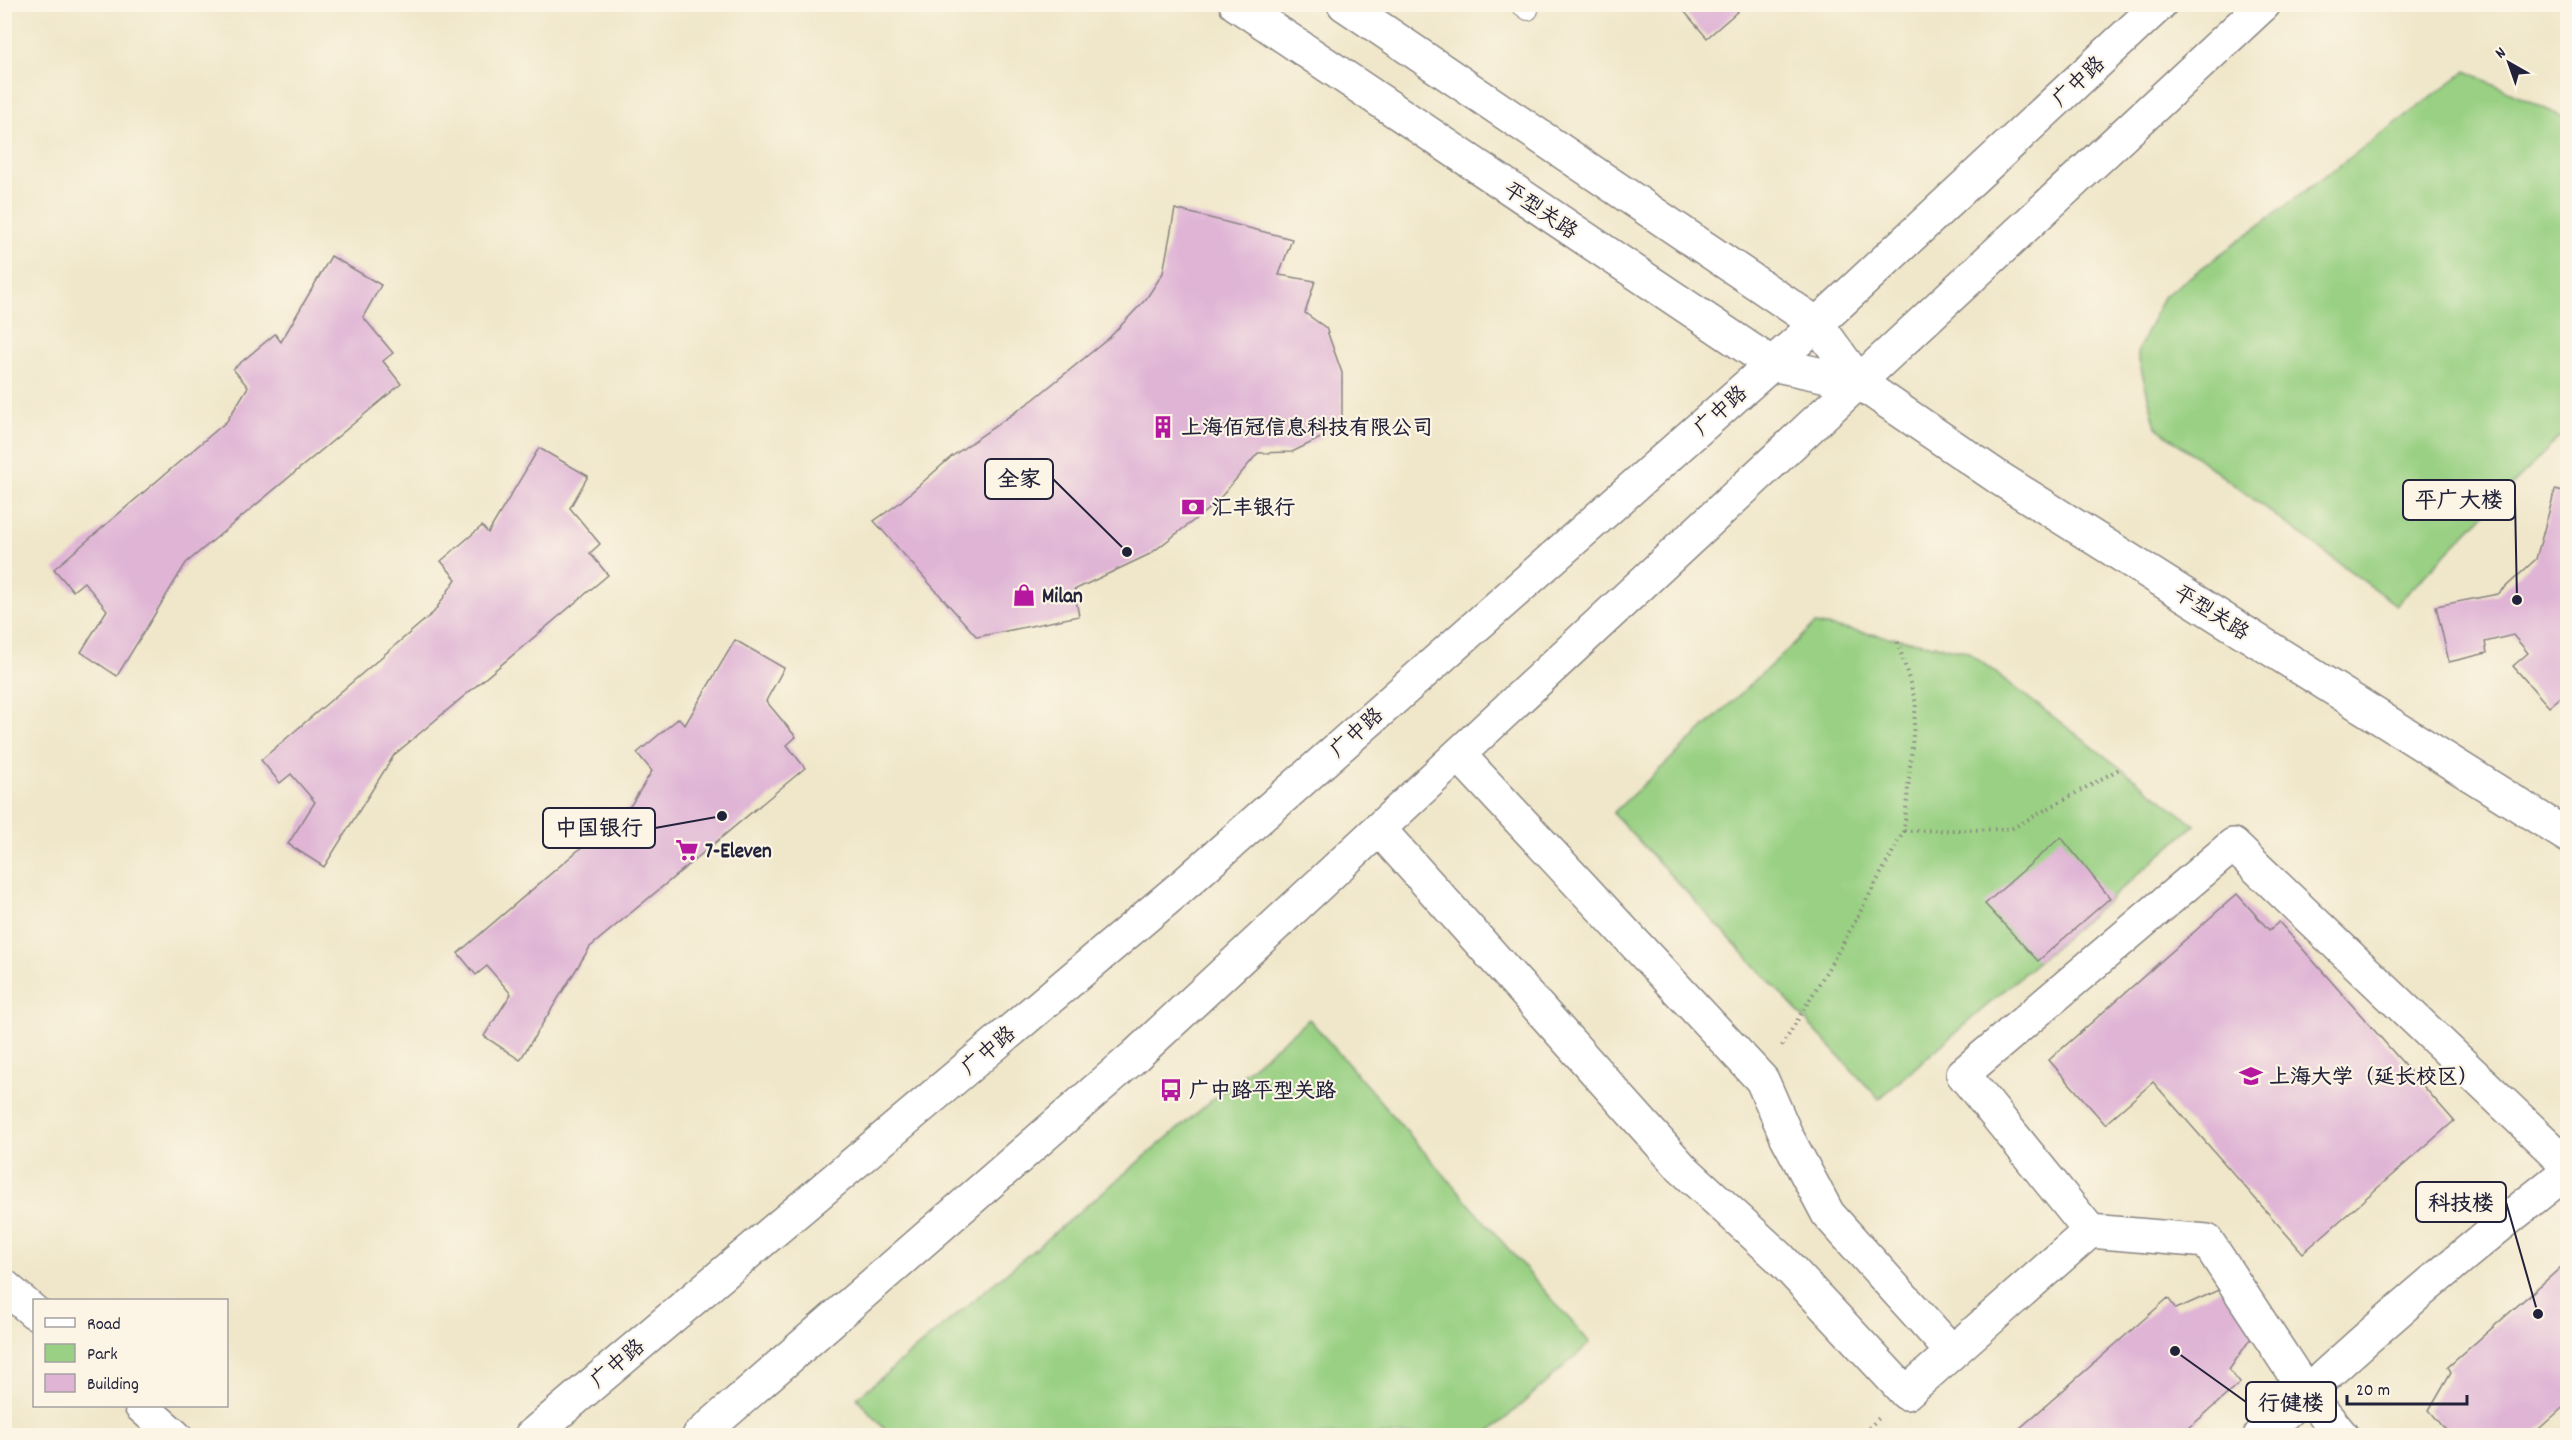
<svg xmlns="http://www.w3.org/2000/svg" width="2572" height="1440" font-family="Dekko,'LXGW WenKai TC',sans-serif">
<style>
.green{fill:#99d083;stroke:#5e795f;stroke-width:1.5}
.building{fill:#dfb4d5}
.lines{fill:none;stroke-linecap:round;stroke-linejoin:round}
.service-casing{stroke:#898482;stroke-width:22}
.minor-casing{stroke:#898482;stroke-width:36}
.tertiary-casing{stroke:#898482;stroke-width:36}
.primary-casing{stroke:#898482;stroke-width:36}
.path{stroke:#898482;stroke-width:4;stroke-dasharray:1.5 4.5;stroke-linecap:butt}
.service{stroke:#fff;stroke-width:20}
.minor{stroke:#fff;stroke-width:33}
.tertiary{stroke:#fff;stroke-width:33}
.primary{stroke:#fff;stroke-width:33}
.labels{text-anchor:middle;stroke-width:4.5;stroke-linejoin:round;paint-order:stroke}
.street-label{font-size:21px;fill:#22223b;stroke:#fcf5e5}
.poi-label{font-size:21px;font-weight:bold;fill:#22223b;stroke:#fcf5e5;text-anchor:start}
.leader{fill:none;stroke:#22223b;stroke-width:2}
.callout-dot{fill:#22223b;stroke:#fcf5e5;stroke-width:2}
.callout{fill:#fcf5e5;stroke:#22223b;stroke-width:2}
.callout-label{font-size:22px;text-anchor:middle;font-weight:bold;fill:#22223b}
</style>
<rect width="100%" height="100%" fill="#fcf5e5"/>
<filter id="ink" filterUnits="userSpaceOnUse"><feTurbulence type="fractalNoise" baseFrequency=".0167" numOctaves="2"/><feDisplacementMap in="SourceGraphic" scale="12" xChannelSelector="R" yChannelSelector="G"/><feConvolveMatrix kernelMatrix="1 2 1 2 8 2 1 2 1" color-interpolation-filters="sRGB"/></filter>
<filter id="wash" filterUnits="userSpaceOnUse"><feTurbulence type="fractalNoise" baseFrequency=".008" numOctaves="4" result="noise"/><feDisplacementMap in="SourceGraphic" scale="24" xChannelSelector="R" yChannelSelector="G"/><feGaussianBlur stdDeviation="1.35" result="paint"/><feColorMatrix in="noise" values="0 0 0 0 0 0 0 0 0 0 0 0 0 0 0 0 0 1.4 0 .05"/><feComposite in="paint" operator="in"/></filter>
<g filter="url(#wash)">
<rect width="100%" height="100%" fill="#f0e7ca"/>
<path class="green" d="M2466,71L2567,119V429L2396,605L2156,427L2137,353L2163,297Z
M1815,624L1967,651L2195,825L1879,1099L1613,813Z
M1309,1019L1590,1343L1487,1435H890L857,1398Z"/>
<g id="blocks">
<path class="building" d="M1678,4H1746L1707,38Z
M1175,209L1292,239L1279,275L1315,281L1305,313L1326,328L1342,373V417L1323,437L1292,452L1258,453L1215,504L1150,554L1074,590L1079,616L977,637L874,521L898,504L951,457L1034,399L1109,338L1146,299L1163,273Z
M331,256L381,285L363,317L393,353L383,361L401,384L186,563L117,676L81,652L107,610L84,582L73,591L54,569L227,421L248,387L233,369L275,334L281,342Z
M539,448L588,476L570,508L600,544L590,553L608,575L394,755L324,867L288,844L315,802L291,774L280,783L261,760L434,612L456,579L441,561L482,526L488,533Z
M2555,490L2568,493V691L2549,707L2513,666L2528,653L2513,635L2485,642L2487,653L2449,662L2436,606L2498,594L2536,559Z
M735,640L784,668L766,701L796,737L787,745L805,768L590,947L520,1060L484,1036L511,994L487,966L476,975L458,953L631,805L652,771L637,753L679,718L685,725Z
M2061,837L2110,898L2038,961L1985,904Z
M2237,894L2269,930L2279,922L2454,1121L2303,1253L2153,1082L2105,1124L2049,1060Z
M2568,1261V1403L2531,1436H2451L2429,1410L2451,1372L2448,1367Z
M2221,1289L2255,1332L2229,1370L2240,1383L2180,1436H2011L2168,1298L2176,1309Z"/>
</g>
</g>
<g filter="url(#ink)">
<use href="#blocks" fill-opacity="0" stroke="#898482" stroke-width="1.5"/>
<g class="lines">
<g class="service-casing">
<path id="service" d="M1520,4L1528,10"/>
</g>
<g class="minor-casing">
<path id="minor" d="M1459,755L1762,1080L1787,1137L1828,1214L1952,1352
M1379,829L1682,1168L1779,1257L1906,1393L2090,1231
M4,1286L34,1312
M141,1406L175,1436
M2260,1436C2358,1343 2462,1254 2568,1171
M2342,1436L2306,1392L2207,1241L2090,1231L1963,1074L2233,845L2568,1165"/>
</g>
<g class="tertiary-casing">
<path id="tertiary" d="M1236,4L1772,364L1860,383
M1344,4L1817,324L1860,383L1999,478L2568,836"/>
</g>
<g class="primary-casing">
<path id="primary" d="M531,1436L1187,882L1817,324L2160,4
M699,1436L1135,1056L2264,4"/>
</g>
<path class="path" d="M1904,831L2011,829L2121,768
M1782,1046L1841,947L1904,831L1916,703L1897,639
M1860,1436L1879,1418"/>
<use href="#service" class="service"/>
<use href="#minor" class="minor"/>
<use href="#tertiary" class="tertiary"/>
<use href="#primary" class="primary"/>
</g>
</g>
<defs>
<g id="building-bare" transform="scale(1.8)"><path d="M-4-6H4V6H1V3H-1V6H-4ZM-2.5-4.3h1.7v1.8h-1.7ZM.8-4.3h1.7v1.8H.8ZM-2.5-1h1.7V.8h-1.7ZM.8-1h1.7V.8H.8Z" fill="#b5179e" stroke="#fcf5e5" stroke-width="2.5" paint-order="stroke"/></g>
<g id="bank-bare" transform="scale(1.8)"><path d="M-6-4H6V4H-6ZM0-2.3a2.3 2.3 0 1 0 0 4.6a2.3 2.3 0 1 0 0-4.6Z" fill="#b5179e" stroke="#fcf5e5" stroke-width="2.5" paint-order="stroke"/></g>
<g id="shop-bare" transform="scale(1.8)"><path d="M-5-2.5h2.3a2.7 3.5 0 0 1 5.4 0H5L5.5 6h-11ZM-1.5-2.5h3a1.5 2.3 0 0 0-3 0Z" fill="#b5179e" stroke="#fcf5e5" stroke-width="2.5" paint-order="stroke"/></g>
<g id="supermarket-bare" transform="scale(1.8)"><path d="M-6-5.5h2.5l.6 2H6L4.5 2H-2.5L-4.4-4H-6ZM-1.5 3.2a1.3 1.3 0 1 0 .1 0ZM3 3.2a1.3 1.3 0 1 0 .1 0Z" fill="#b5179e" stroke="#fcf5e5" stroke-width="2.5" paint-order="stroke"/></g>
<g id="university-bare" transform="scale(1.8)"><path d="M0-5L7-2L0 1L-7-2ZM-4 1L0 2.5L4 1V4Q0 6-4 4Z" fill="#b5179e" stroke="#fcf5e5" stroke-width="2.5" paint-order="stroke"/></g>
<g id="bus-bare" transform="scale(1.8)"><path d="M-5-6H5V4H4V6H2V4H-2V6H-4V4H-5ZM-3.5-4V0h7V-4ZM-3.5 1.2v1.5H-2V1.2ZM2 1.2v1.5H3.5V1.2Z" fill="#b5179e" stroke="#fcf5e5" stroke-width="2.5" paint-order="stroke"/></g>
</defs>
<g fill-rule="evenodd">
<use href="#building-bare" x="1163" y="427"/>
<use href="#bank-bare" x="1193" y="507"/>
<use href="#shop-bare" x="1024" y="595"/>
<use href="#supermarket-bare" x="687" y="850"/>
<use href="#university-bare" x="2251" y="1076"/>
<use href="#bus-bare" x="1171" y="1090"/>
</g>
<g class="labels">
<g class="street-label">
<text transform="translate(2078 81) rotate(-43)" y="7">广中路</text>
<text transform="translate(1541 210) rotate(34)" y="7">平型关路</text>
<text transform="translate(1720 410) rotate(-42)" y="7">广中路</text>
<text transform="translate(2212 612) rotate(32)" y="7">平型关路</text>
<text transform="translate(1356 732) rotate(-42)" y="7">广中路</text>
<text transform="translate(988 1050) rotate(-40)" y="7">广中路</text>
<text transform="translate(617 1363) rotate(-40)" y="7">广中路</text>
</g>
<g class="poi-label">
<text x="1181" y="434">上海佰冠信息科技有限公司</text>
<text x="1211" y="514">汇丰银行</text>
<text x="1042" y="602">Milan</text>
<text x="705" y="857">7-Eleven</text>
<text x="2269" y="1083">上海大学（延长校区）</text>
<text x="1189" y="1097">广中路平型关路</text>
</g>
</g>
<path class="leader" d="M1127 552L1053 479M2517 600L2515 500M722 816L655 828M2538 1314L2506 1202M2175 1351L2246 1402"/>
<g class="callout-dot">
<circle cx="1127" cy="552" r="6"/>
<circle cx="2517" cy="600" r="6"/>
<circle cx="722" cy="816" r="6"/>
<circle cx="2538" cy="1314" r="6"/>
<circle cx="2175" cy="1351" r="6"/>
</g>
<g class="callout">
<rect x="985" y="459" width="68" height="40" rx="6"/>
<rect x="2403" y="480" width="112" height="40" rx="6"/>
<rect x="543" y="808" width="112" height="40" rx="6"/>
<rect x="2416" y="1182" width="90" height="40" rx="6"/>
<rect x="2246" y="1382" width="90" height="40" rx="6"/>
</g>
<g class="callout-label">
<text x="1019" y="486">全家</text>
<text x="2459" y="507">平广大楼</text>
<text x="599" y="835">中国银行</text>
<text x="2461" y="1210">科技楼</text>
<text x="2291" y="1410">行健楼</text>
</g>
<rect width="2572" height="1440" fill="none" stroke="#fcf5e5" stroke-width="24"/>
<rect x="33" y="1299" width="195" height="108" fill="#fcf5e5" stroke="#a5a1a1" stroke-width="1.5"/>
<rect x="45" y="1318" width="30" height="9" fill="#ffffff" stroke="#a5a1a1" stroke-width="1.5"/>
<text x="87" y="1329" font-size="18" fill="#22223b">Road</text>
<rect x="45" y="1344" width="30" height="18" fill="#99d083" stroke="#a5a1a1" stroke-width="1.5"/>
<text x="87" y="1359" font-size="18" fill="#22223b">Park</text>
<rect x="45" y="1374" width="30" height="18" fill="#dfb4d5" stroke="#a5a1a1" stroke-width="1.5"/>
<text x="87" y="1389" font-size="18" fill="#22223b">Building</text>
<g transform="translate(2509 63) rotate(320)" stroke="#fcf5e5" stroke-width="4.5" paint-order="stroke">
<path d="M0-4.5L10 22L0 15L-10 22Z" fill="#22223b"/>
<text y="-9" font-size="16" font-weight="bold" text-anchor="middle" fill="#22223b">N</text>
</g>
<path d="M2347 1395v9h120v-9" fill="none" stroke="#22223b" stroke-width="3"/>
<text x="2356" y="1395" font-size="18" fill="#22223b" stroke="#fcf5e5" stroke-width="4.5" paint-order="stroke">20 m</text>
</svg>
